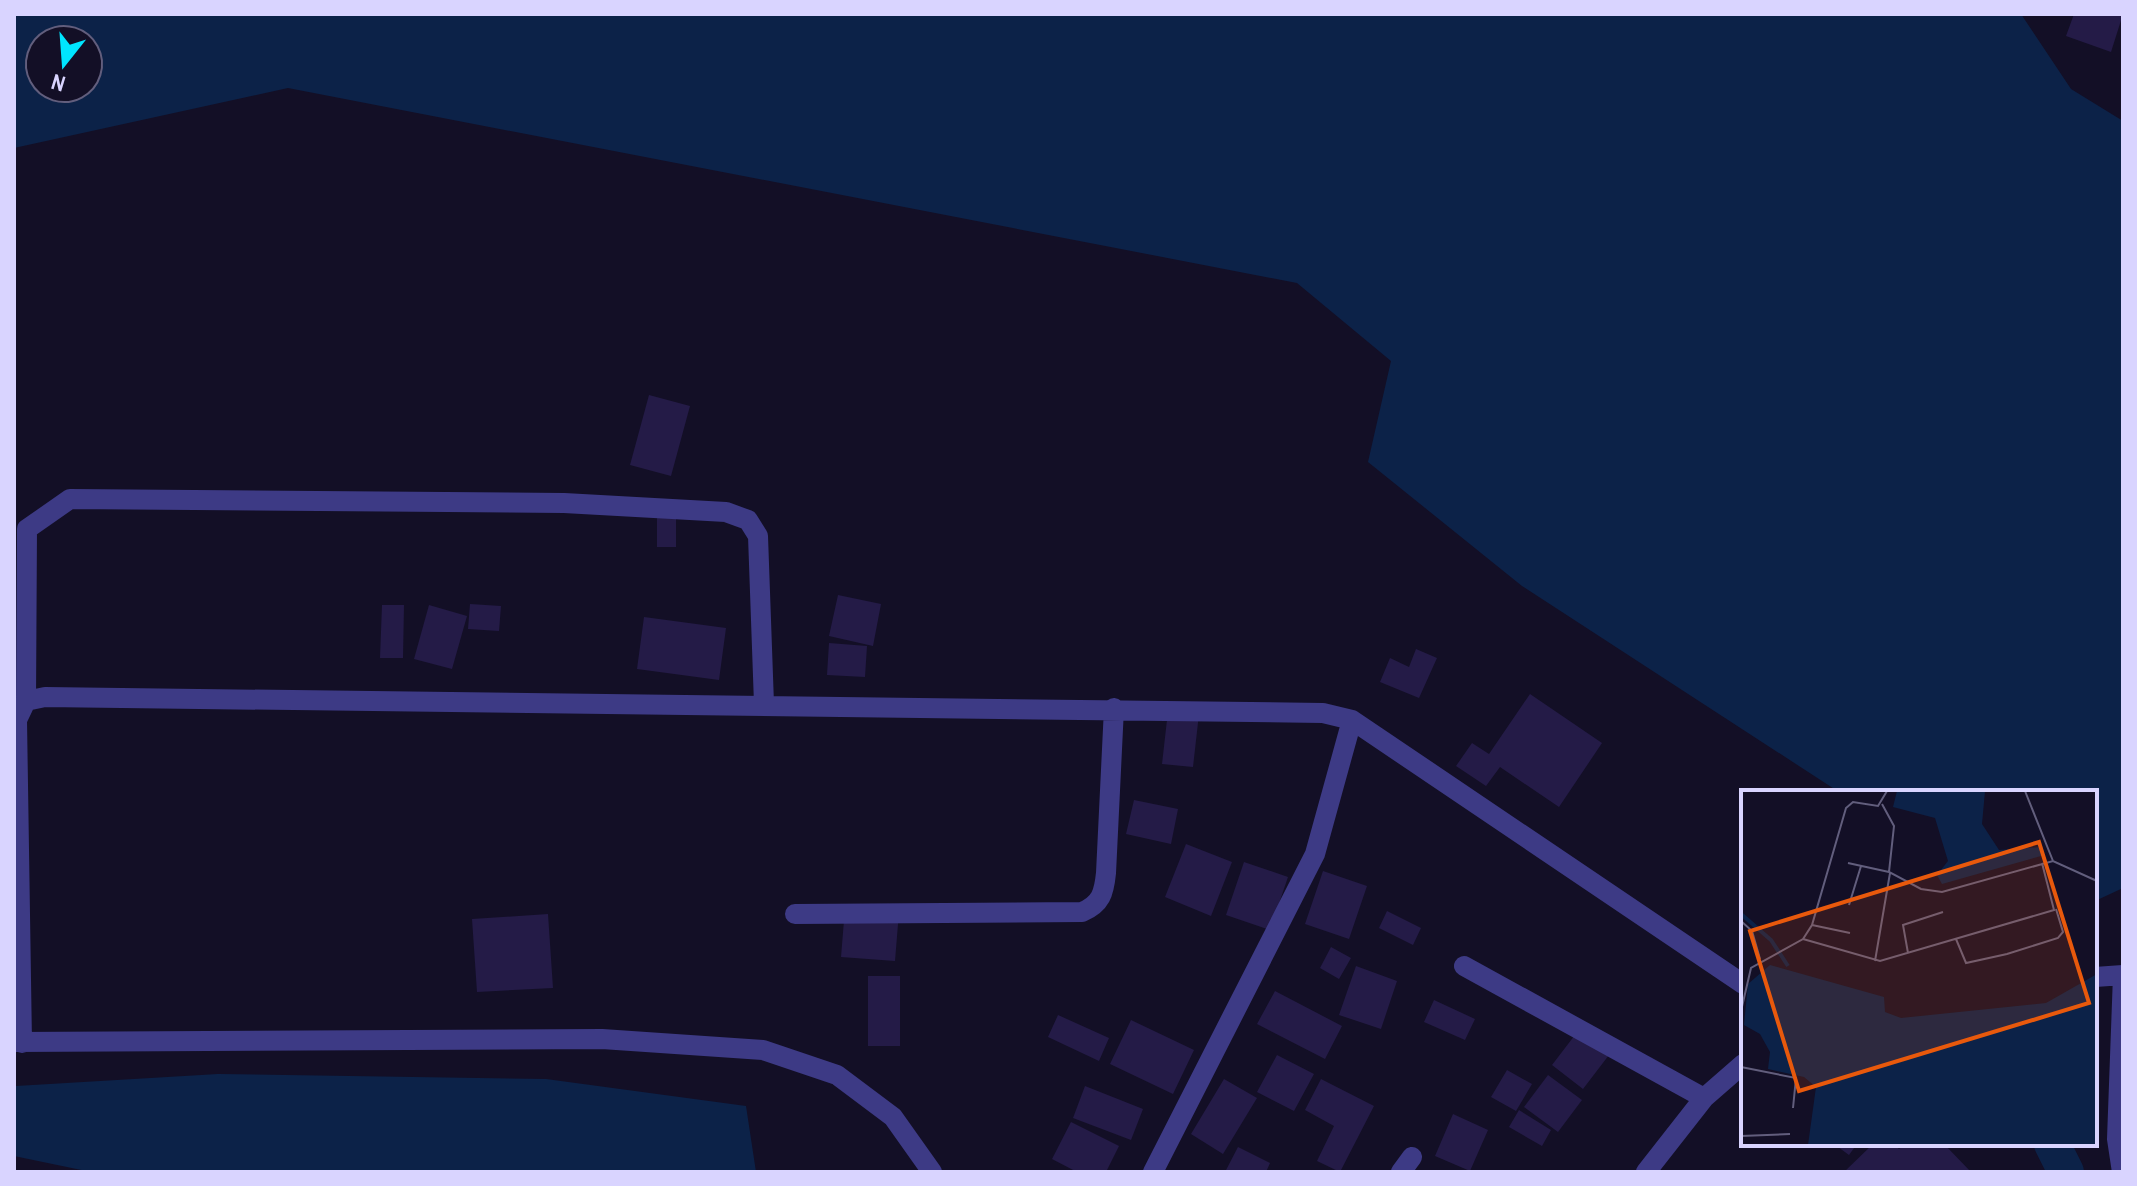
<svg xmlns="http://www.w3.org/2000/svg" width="2137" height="1186" font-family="'Archivo Narrow',sans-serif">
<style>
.water{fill:#0c2248;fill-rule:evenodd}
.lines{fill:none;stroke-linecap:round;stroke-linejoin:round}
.canal{stroke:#0c2248;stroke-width:36}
.building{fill:#241b47}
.minor{stroke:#3d3a85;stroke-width:20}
.inset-river{fill:none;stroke:#0c2248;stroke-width:4}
.inset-road{fill:none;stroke:#625e7d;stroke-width:2}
.view{fill:#e8590c;fill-opacity:0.15;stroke:#e8590c;stroke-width:4}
.inset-edge{fill:none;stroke:#d9d4ff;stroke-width:4}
</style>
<rect width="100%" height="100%" fill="#130f26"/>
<path class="water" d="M14,14H2021L2071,89L2123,121V888L2095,901V792H1839L1522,586L1368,462L1391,361L1297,283L288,88L14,148ZM40,40H88V88H40Z
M218,1074L546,1079L746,1106L756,1172H91L14,1156L16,1086Z"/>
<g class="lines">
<path class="canal" d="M2052,1144L2066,1172"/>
</g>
<path class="building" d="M2074,14H2123L2111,52L2066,36Z
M649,395L690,406L671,476L630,465Z
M657,517L676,518V547H657Z
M838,595L881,604L873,646L829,636Z
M470,604L501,606L499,631L468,629Z
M382,605H404L403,658H380Z
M429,605L467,616L452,669L414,659Z
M644,617L726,628L719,680L637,669Z
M829,643L867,646L865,677L827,675Z
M1416,649L1437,658L1419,698L1380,682L1390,658L1409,667Z
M1530,694L1602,743L1559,807L1500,767L1486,786L1456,766L1472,743L1489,754Z
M1168,711L1199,714L1193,767L1162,764Z
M1134,800L1178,809L1171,844L1126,834Z
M1186,844L1232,862L1211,916L1165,897Z
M1244,862L1288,877L1270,930L1226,915Z
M1323,871L1367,886L1349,939L1305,924Z
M845,908L899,912L895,961L841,957Z
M1387,911L1421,928L1413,945L1379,928Z
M548,914L553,988L477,992L472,919Z
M1331,947L1351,958L1339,979L1320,968Z
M1356,966L1397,981L1381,1029L1339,1015Z
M868,976H900V1046H868Z
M1275,991L1342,1026L1325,1059L1257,1024Z
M1434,1000L1475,1019L1465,1040L1424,1022Z
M1058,1015L1109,1038L1099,1061L1048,1037Z
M1131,1020L1194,1050L1173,1094L1110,1064Z
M1578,1031L1609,1055L1583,1089L1552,1065Z
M1277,1055L1314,1074L1294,1111L1257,1092Z
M1507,1070L1532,1084L1516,1111L1491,1097Z
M1548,1075L1582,1100L1558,1132L1524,1107Z
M1224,1079L1257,1098L1223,1154L1191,1134Z
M1321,1079L1374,1106L1340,1172L1317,1161L1334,1126L1305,1110Z
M1085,1086L1143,1109L1131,1140L1073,1118Z
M1519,1110L1551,1130L1542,1146L1509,1127Z
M1453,1114L1488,1130L1470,1171L1435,1156Z
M1071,1122L1119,1146L1106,1172H1077L1052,1159Z
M1834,1144H1857L1849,1155Z
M1873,1144H1894L1899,1149L1905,1144H1944L1971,1172H1844Z
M1238,1147L1270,1163L1266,1172H1225Z"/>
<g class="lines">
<path class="minor" d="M26,701L27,529L70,499L564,503L726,512L748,520L758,536L764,704
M795,914L1082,912C1101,904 1104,893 1106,873L1114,708
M1464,966L1704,1098
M2095,977L2123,975
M14,1042L602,1039L763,1050L837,1075L893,1117L932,1172
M22,1043L17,720L26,701L45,697L1323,713L1352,720L1743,984
M1153,1172L1315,854L1352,720
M1401,1172L1412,1157
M1646,1172L1704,1098L1743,1064
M2122,1172L2117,1139L2123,975"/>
</g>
<g transform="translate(1741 790)">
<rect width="356" height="356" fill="#130f26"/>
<path d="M156,1H244L241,34L258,60L300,57V66L201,94L196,85L207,71L194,28L152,17ZM29,175L143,207L144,222L160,228L305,213L356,184V355H67L75,297L63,287L27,279L29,262L19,244L3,235L7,194Z" fill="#0c2248"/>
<path class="inset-river" d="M0,124L30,150L47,176"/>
<path class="inset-road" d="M284,1L312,71M141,14L153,36L148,82L180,99L201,102L312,71L356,91M107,73L148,82M108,115L120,76M0,131L11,141L19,169M71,135L109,143M62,149L139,171L313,120L301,73M215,149L225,173L266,164L317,148L322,142L315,119M167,163L162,135L202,122M134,171L149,83M0,221L10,178L62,149L71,135L105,18L112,12L137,16L146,1M0,277L55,288L52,318M0,346L49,344"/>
<path class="view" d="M298,52L348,213L58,301L9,141Z"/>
<rect width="356" height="356" class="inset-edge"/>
</g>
<rect width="2137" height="1186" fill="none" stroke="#d9d4ff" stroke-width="32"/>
<g transform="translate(64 64) rotate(197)"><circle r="38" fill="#130f26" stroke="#625e7d" stroke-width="2"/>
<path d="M0-6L14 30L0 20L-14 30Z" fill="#00e5ff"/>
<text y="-12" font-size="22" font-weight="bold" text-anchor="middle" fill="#d9d4ff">N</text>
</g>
</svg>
